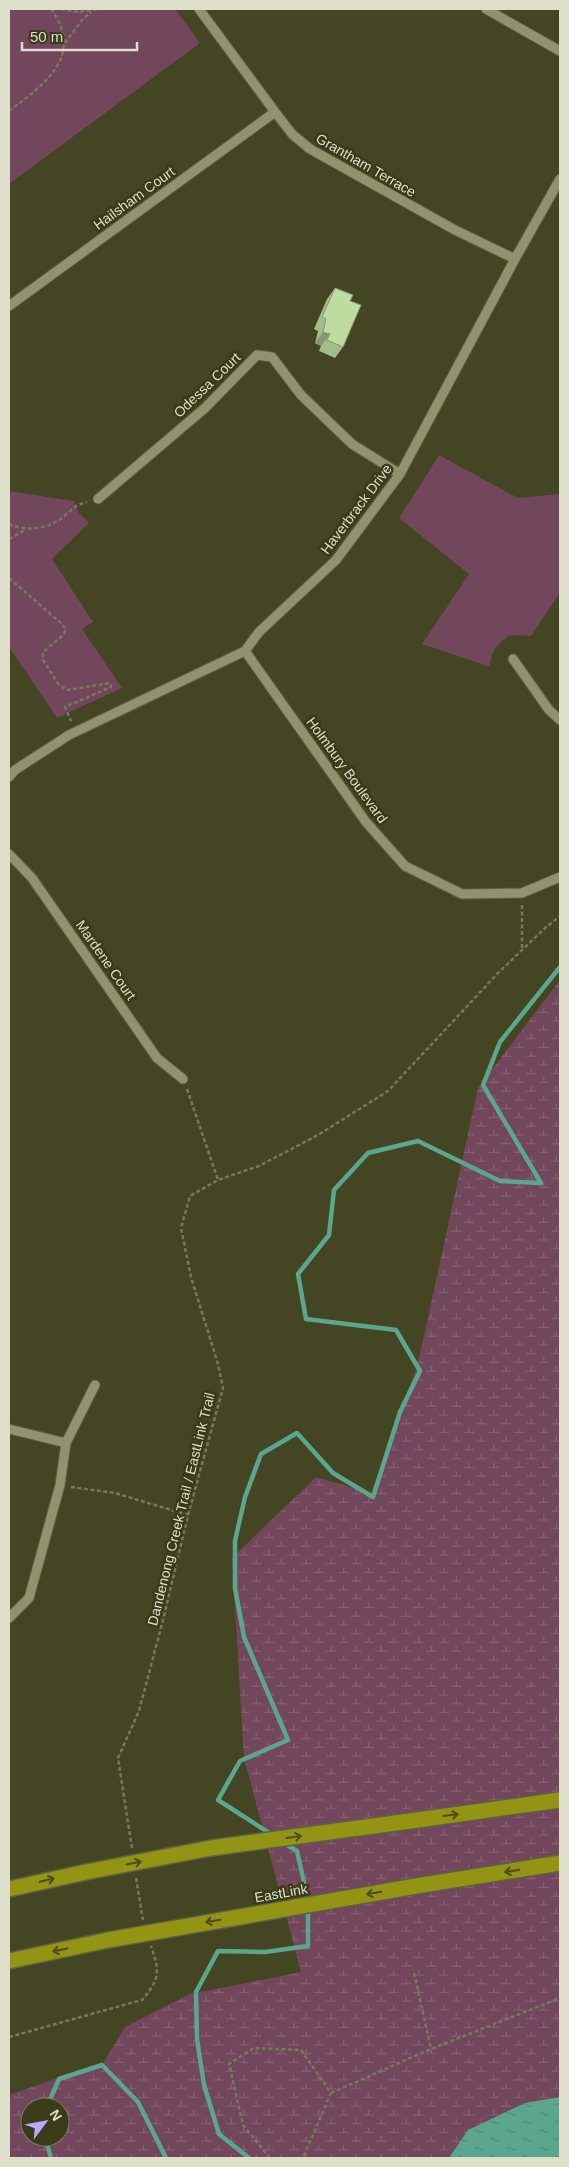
<svg xmlns="http://www.w3.org/2000/svg" width="569" height="2167" font-family="Helvetica,sans-serif">
<style>
.green{fill:#72465b}
.wetland{fill:url(#wetland-marsh);fill-rule:evenodd}
.water{fill:url(#water-ripples)}
.lines{fill:none;stroke-linecap:round;stroke-linejoin:round}
.stream{stroke:#5aa78e;stroke-width:4.5}
.minor-casing{stroke:#606142;stroke-width:11}
.highway-casing{stroke:#606142;stroke-width:18}
.path{stroke:#77795b;stroke-width:2.5;stroke-dasharray:4 2.5;stroke-linecap:butt}
.minor{stroke:#91936e;stroke-width:9}
.highway{stroke:#939314;stroke-width:15}
.highway-bridge-casing{stroke:#606142;stroke-width:18;stroke-linecap:butt}
.highway-bridge{stroke:#939314;stroke-width:15}
.wall{fill:#a3bd8a}
.shaded-wall{fill:#859a70}
.building{fill:#bedca0;stroke:#859a70}
.oneway{stroke:#4c4d17}
.labels{text-anchor:middle;stroke-width:5;stroke-linejoin:round;paint-order:stroke}
.street-label{font-size:14px;fill:#dddfcb;stroke:#3a3b18}
</style>
<defs>
<pattern id="wetland-marsh" width="20" height="14" patternUnits="userSpaceOnUse" patternTransform="scale(1.25)"><rect width="20" height="14" fill="#72465b"/><path d="M1 5h8M5 5V1M11 12h8M15 12V8" fill="none" stroke="#866071"/></pattern>
<pattern id="water-ripples" width="26" height="14" patternUnits="userSpaceOnUse" patternTransform="scale(1.25)"><rect width="26" height="14" fill="#5aa78e"/><path d="M2 4q2-2 4 0t4 0M15 11q2-2 4 0t4 0" fill="none" stroke="#538976"/></pattern>
</defs>
<rect width="100%" height="100%" fill="#444523"/>
<path class="green" d="M9,9H175L200,43L9,184Z
M439,455L518,498L560,494V593L531,636L510,635C497,644 490,652 490,667L422,644L469,574L399,518Z
M9,491L74,501L79,513L89,523L52,559L93,622L82,629L122,688L57,718L9,647Z"/>
<path class="wetland" d="M560,980V2158H9V2095L75,2072L102,2065L125,2027L190,1994L301,1972L244,1758L232,1558L316,1477L371,1493L418,1363L478,1088ZM30,2107H60V2137H30Z"/>
<path class="water" d="M560,2097V2158H449L468,2130L525,2103Z"/>
<g class="lines">
<path class="stream" d="M274,1836L218,1800L240,1761L288,1740L244,1637L235,1588V1541L245,1497L261,1454L297,1433L333,1473L373,1497L400,1412L420,1371L396,1330L306,1319L298,1274L329,1235L334,1190L368,1153L418,1141L500,1181L541,1183L483,1085L500,1042L560,967
M47,2107L59,2079L102,2065L138,2102L166,2158
M45,2137L51,2158
M249,2158L219,2134L204,2085L197,2039L196,1992L218,1951L265,1952L308,1946V1900L297,1851L284,1843"/>
<g class="minor-casing">
<path id="minor" d="M199,9L275,112L292,134L310,149L455,230L515,259
M486,9L560,51
M9,306L275,112
M98,499L205,408L257,355L272,357L301,395L352,444L400,474
M245,651L366,822L405,866L462,894L522,893L560,877
M513,659L549,710L560,720
M9,777L15,770L69,735L245,651L259,632L336,560L400,474L515,259L560,179
M9,854L32,878L157,1058L183,1079
M9,1429L66,1443
M9,1618L29,1598L60,1485L66,1443L95,1385"/>
</g>
<g class="highway-casing">
<path id="highway" d="M403,1822L560,1800
M422,1885L560,1863
M9,1889L86,1872
M9,1961L108,1940"/>
</g>
<path class="path" d="M61,9L78,12L99,9
M65,43L82,20L91,12
M9,111C45,84 85,56 51,9
M9,524C26,532 50,529 64,516C73,509 75,505 87,502
M9,539L25,530
M9,578L62,624L66,630L63,635L43,652V660L59,685L68,690L110,683L111,687L65,707L71,721
M522,905V949
M187,1089L218,1180
M71,1487L115,1493L188,1515
M132,1848L118,1758L139,1711L163,1620L188,1515L223,1388L218,1364L191,1277L181,1228L190,1196L218,1180L259,1166L318,1135L388,1091L499,972L545,928L560,916
M136,1878L143,1920
M414,1973L431,2049
M9,2037L142,2000C160,1979 160,1972 151,1946
M331,2093L431,2049L560,1998
M270,2158L243,2125L229,2064L254,2048L301,2050L331,2093L303,2158"/>
<use href="#minor" class="minor"/>
<use href="#highway" class="highway"/>
<g class="highway-bridge-casing">
<path id="highway-bridge" d="M86,1872L211,1848L403,1822
M108,1940L422,1885"/>
</g>
<use href="#highway-bridge" class="highway-bridge"/>
</g>
<path class="wall" d="M335,288L350,301L343,347L335,358L319,351L321,346L315,343L318,331L314,329L327,299Z"/>
<path class="shaded-wall" d="M323,332L330,334L321,346L315,343Z"/>
<path class="building" d="M335,288L353,295L350,301L361,305L343,347L327,340L330,334L323,332L326,319L322,317Z"/>
<defs><path id="oneway-shaft" d="M-6 0H5M1.5-3L5.5 0L1.5 3" fill="none" stroke-width="1.6" stroke-linecap="round" stroke-linejoin="round" transform="scale(1.25)"/></defs>
<g class="oneway">
<use href="#oneway-shaft" transform="translate(451 1815) rotate(-8)"/>
<use href="#oneway-shaft" transform="translate(294 1837) rotate(-8)"/>
<use href="#oneway-shaft" transform="translate(134 1863) rotate(-11)"/>
<use href="#oneway-shaft" transform="translate(512 1871) rotate(171)"/>
<use href="#oneway-shaft" transform="translate(47 1880) rotate(-13)"/>
<use href="#oneway-shaft" transform="translate(374 1893) rotate(170)"/>
<use href="#oneway-shaft" transform="translate(213 1921) rotate(170)"/>
<use href="#oneway-shaft" transform="translate(60 1950) rotate(168)"/>
</g>
<g class="labels">
<g class="street-label">
<text transform="translate(366 165) rotate(30)" y="5">Grantham Terrace</text>
<text transform="translate(134 198) rotate(-36)" y="5">Hailsham Court</text>
<text transform="translate(207 385) rotate(-44)" y="5">Odessa Court</text>
<text transform="translate(356 509) rotate(-53)" y="5">Haverbrack Drive</text>
<text transform="translate(347 770) rotate(54)" y="5">Holmbury Boulevard</text>
<text transform="translate(106 960) rotate(55)" y="5">Mardene Court</text>
<text transform="translate(181 1509) rotate(-76)" y="5">Dandenong Creek Trail / EastLink Trail</text>
<text transform="translate(281 1893) rotate(-10)" y="5">EastLink</text>
</g>
</g>
<rect width="569" height="2167" fill="none" stroke="#dddfcb" stroke-width="20"/>
<g transform="translate(45 2122) rotate(58)"><circle r="24" fill="#3a3b18" stroke="#7b7d60"/>
<path d="M0-4L9 19L0 12L-9 19Z" fill="#b6acf8"/>
<text y="-8" font-size="14" font-weight="bold" text-anchor="middle" fill="#dddfcb">N</text>
</g>
<path d="M22 42v8h115v-8" fill="none" stroke="#dddfcb" stroke-width="2.5"/>
<text x="30" y="42" font-size="15" fill="#dddfcb" stroke="#3a3b18" stroke-width="4" paint-order="stroke">50 m</text>
</svg>
